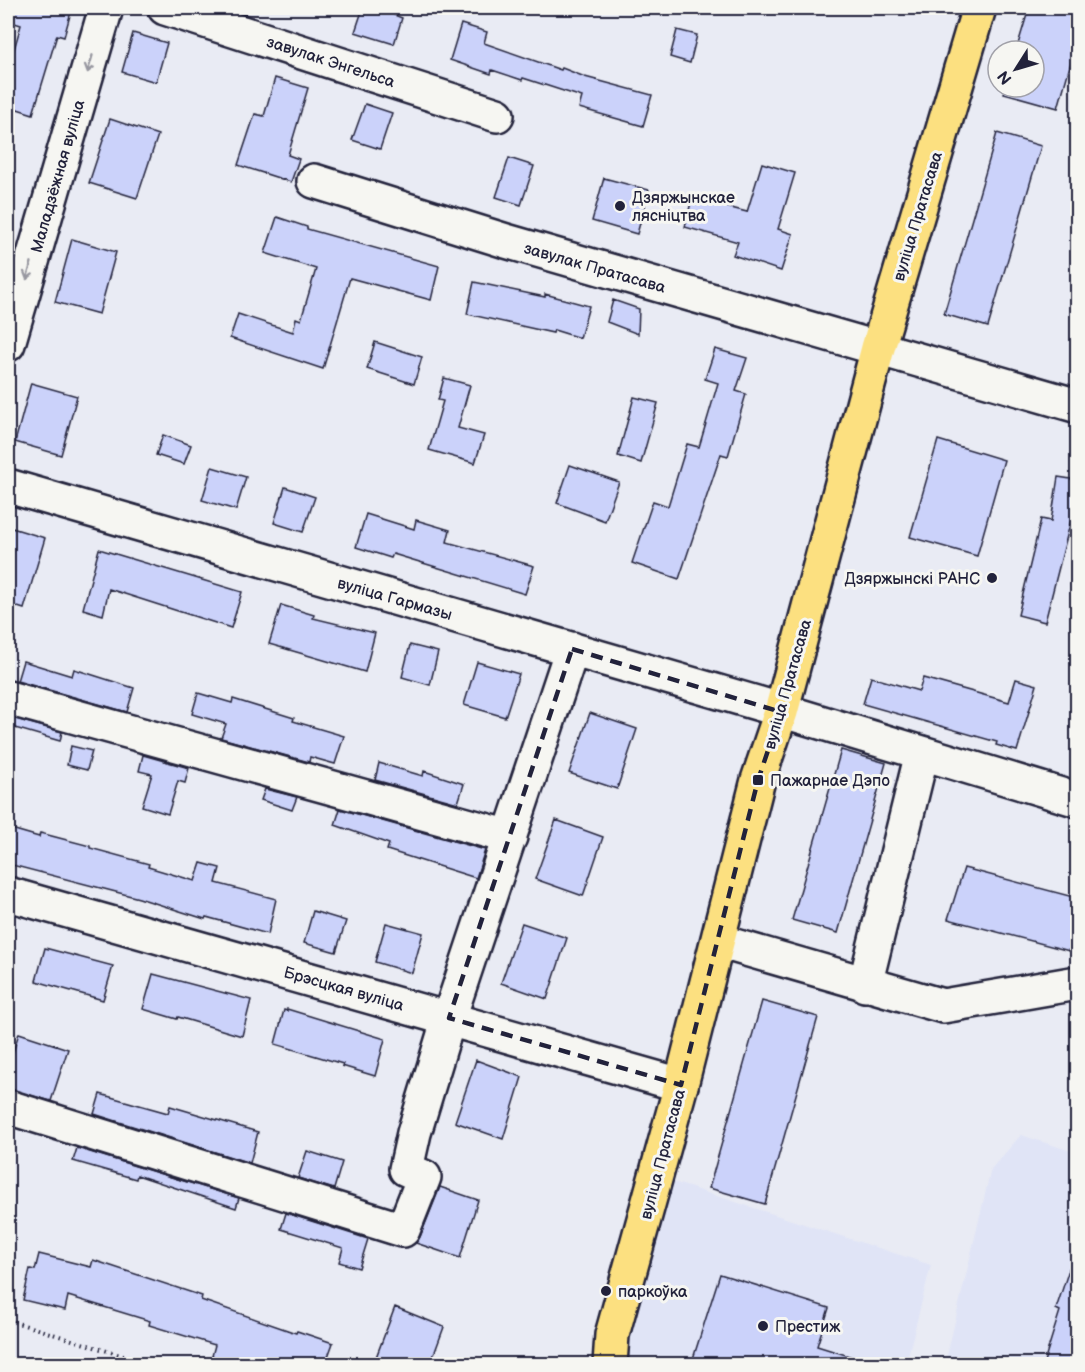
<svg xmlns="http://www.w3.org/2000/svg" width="1085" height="1372" font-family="'Balsamiq Sans',sans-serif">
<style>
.built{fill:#e0e4f6}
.building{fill:#cbd2fa;stroke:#22223b;stroke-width:1.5}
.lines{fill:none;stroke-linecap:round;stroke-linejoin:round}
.minor-casing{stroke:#22223b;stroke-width:38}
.major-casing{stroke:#22223b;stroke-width:38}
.path{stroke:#22223b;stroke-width:4;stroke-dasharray:1.5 4.5;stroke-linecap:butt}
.minor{stroke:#f6f6f2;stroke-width:33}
.major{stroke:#fce080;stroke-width:33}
.oneway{stroke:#9797a0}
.marked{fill:none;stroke:#22223b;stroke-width:4.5;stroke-dasharray:12 8;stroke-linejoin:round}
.poi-dot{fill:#22223b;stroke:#f6f6f2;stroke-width:2}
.labels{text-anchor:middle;stroke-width:6;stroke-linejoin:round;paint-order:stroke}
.street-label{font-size:16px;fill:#22223b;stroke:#f6f6f2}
.poi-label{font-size:16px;fill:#22223b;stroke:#f6f6f2;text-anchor:start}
</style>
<rect width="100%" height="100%" fill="#e9ebf4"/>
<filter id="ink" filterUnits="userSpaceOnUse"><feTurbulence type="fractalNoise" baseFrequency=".0167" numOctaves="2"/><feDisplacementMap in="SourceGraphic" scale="12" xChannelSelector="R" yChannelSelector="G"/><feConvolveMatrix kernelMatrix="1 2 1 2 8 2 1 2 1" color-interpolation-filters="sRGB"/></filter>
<g filter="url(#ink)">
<path class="built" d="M1021,1135L1077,1153V1364H945L991,1169Z
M667,1180L931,1265L906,1364H618Z"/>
<path class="building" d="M8,8H72L64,37L57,35L33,114L8,106V70L21,25L8,21Z
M363,8H394L392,14L402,18L394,44L355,32Z
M1029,8H1077V41L1058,108L1004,93L1006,87H1034V51H1016Z
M461,24L487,32L484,43L561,70L562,68L585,77L652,95L643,126L579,108L582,97L523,78L522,80L492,70L491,74L450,60Z
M677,30L697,35L690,63L670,57Z
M133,33L167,43L156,82L122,72Z
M275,78L308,88L288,155L299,159L291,182L238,165L255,114L264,116Z
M365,104L392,113L380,149L352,140Z
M110,119L158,135L137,198L89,183Z
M997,133L1041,146L988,327L944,314Z
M509,158L534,166L521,205L496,197Z
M762,163L795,173L778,229L793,234L781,271L733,255L738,242L685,227L692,198L747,212Z
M604,178L649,190L637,234L592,221Z
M277,217L307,227V229L439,266L431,300L350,278L323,369L230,338L238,314L293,332L296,318L301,320L316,269L265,253Z
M72,239L116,252L99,314L55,302Z
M474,282L545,297V294L589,306L580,338L554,330L553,333L467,314Z
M613,300L639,309L638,334L607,322Z
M375,342L422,357L414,384L367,369Z
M715,349L747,358L736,391L746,394L728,456L721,454L679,579L632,563L653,501L668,506L687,444L699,447L718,383L705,379Z
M444,378L470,385L458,428L484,435L475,463L429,450L443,401L438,400Z
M31,383L77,396L61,455L15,442Z
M634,397L658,403L641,463L618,456Z
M163,435L191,445L184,464L156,455Z
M938,440L1004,460L977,556L910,537Z
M570,465L619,482L605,521L557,503Z
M212,467L246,477L236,510L202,500Z
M1058,477L1077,480L1072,516L1045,622L1018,615L1041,519L1051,521Z
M285,487L315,497L303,532L274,523Z
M366,514L414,529L416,520L450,530L447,542L534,566L525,594L393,554L391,558L356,547Z
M12,528L45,538L24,609L8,604V543Z
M99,549L242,592L231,628L109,589L103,615L83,609Z
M281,605L314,615L313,618L375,633L365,672L269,644Z
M410,645L438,652L430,685L402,677Z
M23,661L72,676L74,669L134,688L127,712L17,681Z
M477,662L519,674L505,717L464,705Z
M871,677L919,691L923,678L1009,702L1016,679L1037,685L1017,751L996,745L997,742L863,704Z
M198,693L232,703L233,699L294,718L293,721L344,736L335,764L310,757L309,762L221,738L226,724L192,714Z
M590,713L637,729L617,789L569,773Z
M8,717L62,732L60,741L8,726Z
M71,746L92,751L87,770L67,765Z
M841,750L886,763L838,933L792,920Z
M143,755L189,768L185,783L178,781L168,814L142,806L152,774L139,771Z
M379,763L423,776L424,771L464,784L458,803L375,780Z
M265,789L297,797L292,810L261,800Z
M340,809L485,850L476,878L387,850L389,844L335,825Z
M556,820L603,837L583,896L535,879Z
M8,828L39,837L40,833L90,846V848L149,864L148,867L195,881L201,863L220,868L216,883L276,899L268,934L206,917L205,919L139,898L8,864Z
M964,868L1077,898V953L948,919Z
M313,911L346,921L336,952L304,943Z
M386,923L423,933L412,973L375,962Z
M522,923L567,938L547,999L501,983Z
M45,948L113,966L103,1000L36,981Z
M153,974L251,1000L242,1036L178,1017L177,1019L143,1009Z
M762,1001L818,1017L765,1204L709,1188Z
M287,1009L385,1039L375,1076L342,1066L343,1064L275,1044L284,1010L287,1011Z
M19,1033L68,1049L51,1101L8,1089V1068Z
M476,1060L522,1077L503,1139L455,1122Z
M100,1094L168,1113L170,1106L258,1132L250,1163L94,1114Z
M77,1148L239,1198L236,1208L137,1175L136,1179L73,1161Z
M307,1151L342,1162L334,1189L298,1178Z
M440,1187L478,1200L460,1258L416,1243L420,1237Z
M286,1213L368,1239L359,1268L339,1262L343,1248L281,1229Z
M39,1254L91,1267L93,1260L202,1296L201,1300L296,1333L297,1331L333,1343L325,1365H237L212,1356L215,1345L149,1325L150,1321L68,1296L65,1310L23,1300L30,1269L35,1270Z
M1073,1257H1077V1365H1043L1060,1311L1056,1309Z
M720,1274L829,1308L817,1346L862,1360L861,1365H691Z
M395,1307L444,1327L430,1365H385L375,1360Z"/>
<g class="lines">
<g class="minor-casing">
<path id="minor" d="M165,8L497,115
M314,181L506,241L1078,406
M8,344L106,8
M8,486L767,706L1078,800
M8,698L510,837
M8,894L681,1085
M718,941L943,1006L1071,984L1078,986
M865,985L922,753
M8,1107L403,1230L424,1177L406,1169L414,1133L449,1018L572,649"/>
</g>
<g class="major-casing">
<path id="major" d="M610,1364L612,1335L681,1085L758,780L781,712L878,348L979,8"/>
</g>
<path class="path" d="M8,1320L149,1364"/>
<use href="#minor" class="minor"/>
<use href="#major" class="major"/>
</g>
<defs><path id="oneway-shaft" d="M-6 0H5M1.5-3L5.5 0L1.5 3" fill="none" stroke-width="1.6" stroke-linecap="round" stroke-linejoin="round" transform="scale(1.5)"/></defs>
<g class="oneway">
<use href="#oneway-shaft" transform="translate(90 64) rotate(106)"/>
<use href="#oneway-shaft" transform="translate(29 271) rotate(106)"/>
</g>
</g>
<path class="marked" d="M572,649L781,712L758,780L681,1085L449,1018Z"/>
<g class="poi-dot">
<circle cx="620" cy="206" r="6"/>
<circle cx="992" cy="578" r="6"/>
<rect x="752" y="774" width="12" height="12" rx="3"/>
<circle cx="606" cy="1291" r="6"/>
<circle cx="763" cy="1326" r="6"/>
</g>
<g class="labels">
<g class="street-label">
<text transform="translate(331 61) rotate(18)" y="6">завулак Энгельса</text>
<text transform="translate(57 176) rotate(-74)" y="6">Маладзёжная вуліца</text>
<text transform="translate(917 216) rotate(-73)" y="6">вуліца Пратасава</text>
<text transform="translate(595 267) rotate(16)" y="6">завулак Пратасава</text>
<text transform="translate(395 598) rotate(16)" y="6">вуліца Гармазы</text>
<text transform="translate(787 684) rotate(-74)" y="6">вуліца Пратасава</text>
<text transform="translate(344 988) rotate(16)" y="6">Брэсцкая вуліца</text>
<text transform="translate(662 1154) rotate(-75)" y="6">вуліца Пратасава</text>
</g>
<g class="poi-label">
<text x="632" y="203">Дзяржынскае<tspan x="632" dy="18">лясніцтва</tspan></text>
<text x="980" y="584" text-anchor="end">Дзяржынскі РАНС</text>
<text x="770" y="786">Пажарнае Дэпо</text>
<text x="618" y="1297">паркоўка</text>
<text x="775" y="1332">Престиж</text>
</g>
</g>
<rect width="1085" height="1372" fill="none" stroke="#f6f6f2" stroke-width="30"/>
<rect x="15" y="15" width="1055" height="1342" fill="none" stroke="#22223b" stroke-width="2" filter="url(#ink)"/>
<g transform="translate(1016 69) rotate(233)"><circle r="28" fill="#f6f6f2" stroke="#a1a1a9" stroke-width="1.5"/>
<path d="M0-4.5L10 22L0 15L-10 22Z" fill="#22223b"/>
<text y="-9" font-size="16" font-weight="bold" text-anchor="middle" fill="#22223b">N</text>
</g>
</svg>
